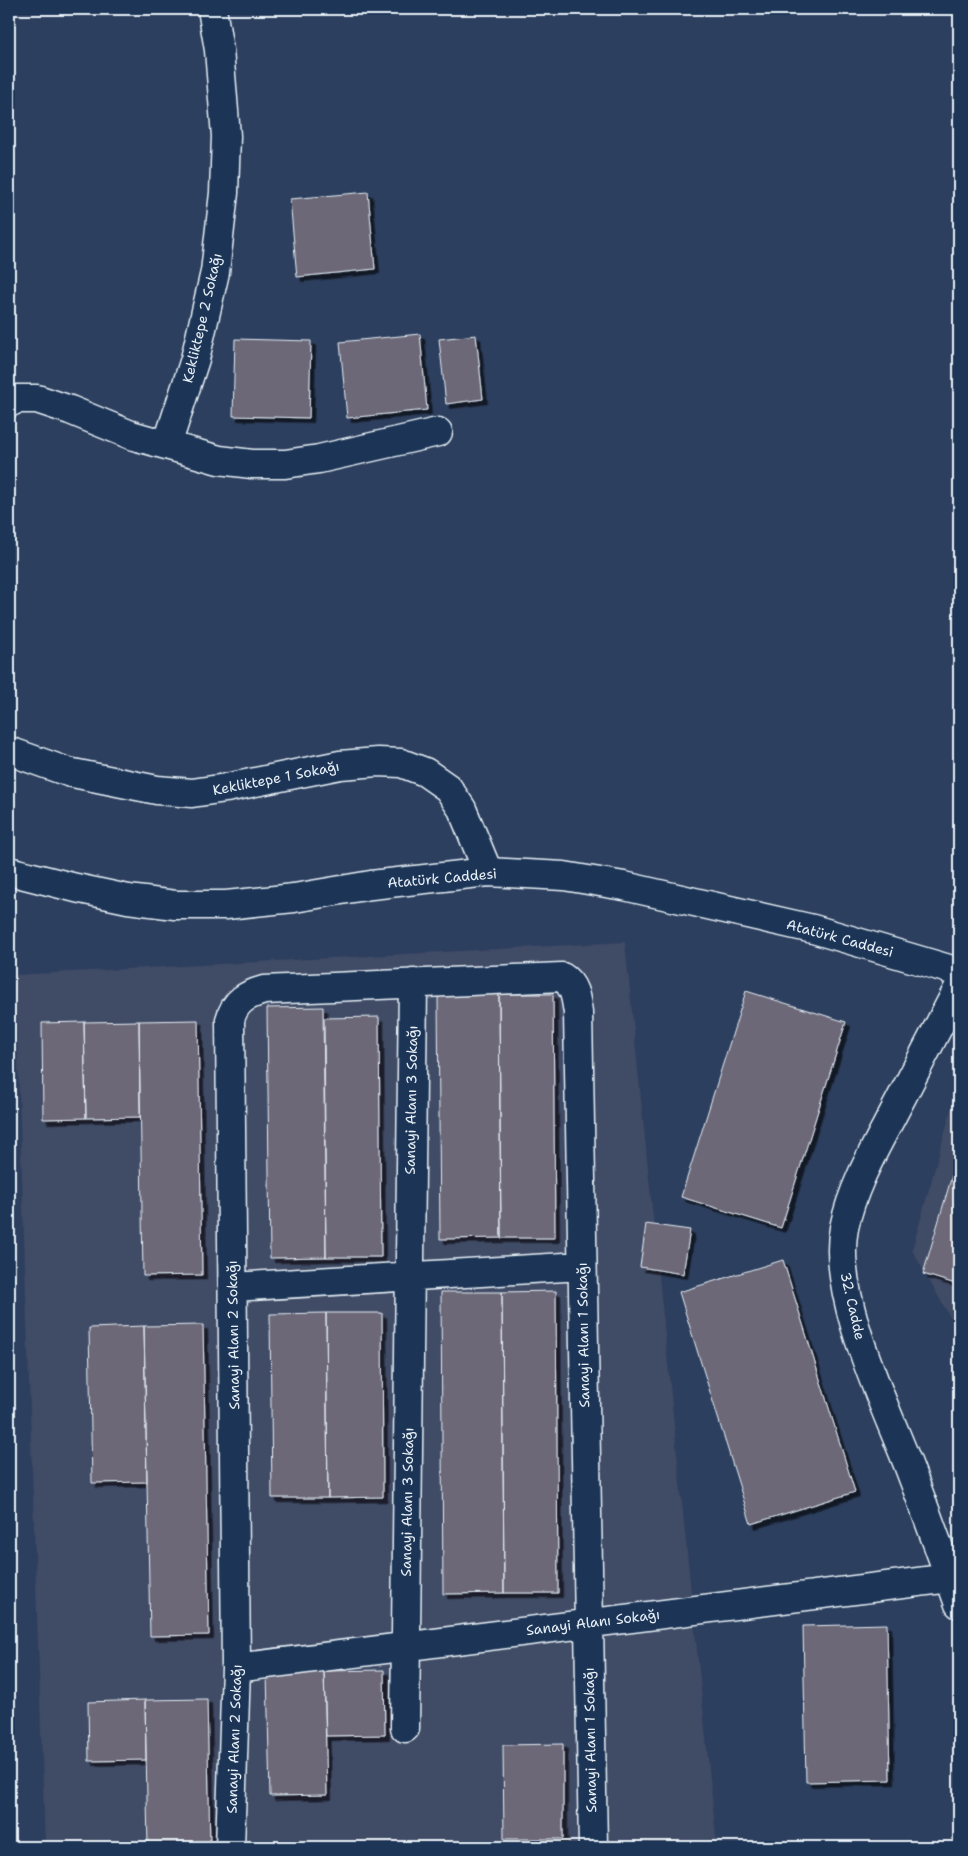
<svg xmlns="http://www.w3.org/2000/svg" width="968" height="1856" font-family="'Shantell Sans',sans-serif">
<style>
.built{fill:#404b66}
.building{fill:#6c6778;stroke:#e8f1f8;filter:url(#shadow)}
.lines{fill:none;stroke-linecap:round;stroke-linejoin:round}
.minor-casing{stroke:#e8f1f8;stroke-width:31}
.major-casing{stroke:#e8f1f8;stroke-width:31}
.minor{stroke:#1d3557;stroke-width:28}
.major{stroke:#1d3557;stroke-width:28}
.labels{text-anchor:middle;stroke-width:5;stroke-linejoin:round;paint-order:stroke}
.street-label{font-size:14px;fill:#e8f1f8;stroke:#1d3557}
</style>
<defs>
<filter id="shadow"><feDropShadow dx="4.5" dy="4.5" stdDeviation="0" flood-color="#0009"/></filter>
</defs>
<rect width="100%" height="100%" fill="#2d3f5e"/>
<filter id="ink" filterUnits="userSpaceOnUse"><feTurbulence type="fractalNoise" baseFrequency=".02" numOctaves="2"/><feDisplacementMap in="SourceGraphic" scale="10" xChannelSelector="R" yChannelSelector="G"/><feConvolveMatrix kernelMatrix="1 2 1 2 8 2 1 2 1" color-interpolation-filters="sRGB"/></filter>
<g filter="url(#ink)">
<path class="built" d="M625,942L717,1847H45L15,975Z
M959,1082V1333L912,1250Z"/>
<path class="building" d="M368,192L375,269L297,277L290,199Z
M420,334L427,410L347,418L340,342Z
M476,335L483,399L446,404L439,339Z
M235,339L311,341L309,418L233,416Z
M746,991L846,1022L781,1228L681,1197Z
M438,994H499L501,1238L440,1239Z
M499,994H553L555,1238H501Z
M323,1007L326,1257L270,1258L267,1008Z
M379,1017L381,1257H326L324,1018Z
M198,1020L202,1275L143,1276L139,1021Z
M139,1021L140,1117L86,1118L84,1022Z
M84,1022L86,1118L43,1119L42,1023Z
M959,1152V1285L923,1274Z
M646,1224L690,1230L683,1274L640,1267Z
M783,1260L855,1492L751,1524L679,1292Z
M959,1290V1314L953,1312Z
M556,1291L558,1593H504L502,1292Z
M441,1292H502L504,1593L443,1594Z
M326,1313L328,1498H272L270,1314Z
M326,1313H382L383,1497L328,1498Z
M203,1325L209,1635L150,1636L144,1326Z
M144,1326L147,1482L92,1483L89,1328Z
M887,1624L890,1780L806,1782L803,1626Z
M384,1670L385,1735L326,1736L324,1671Z
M324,1671L327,1795L270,1796L267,1673Z
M207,1699L210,1847H148L145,1700Z
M145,1700L146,1760L89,1761L88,1702Z
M563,1744V1839H504L503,1745Z"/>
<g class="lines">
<g class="minor-casing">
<path id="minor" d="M9,403L17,399H37L70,410L131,435L219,460L252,464H285L319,459L438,432
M167,445L195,359L215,272L224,193L226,136L219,50L212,9
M9,751L68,772L157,790L192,793L226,788L340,765L378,762L401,763L425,772L448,788L462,809L488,872
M959,987C937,1029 915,1071 893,1114C874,1150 852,1188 844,1228C831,1293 883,1401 907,1462C925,1509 942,1556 959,1604
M233,1287L582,1266
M236,1668L950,1578
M405,1728L413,983
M230,1847L236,1668L230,1020C235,1001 246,995 264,990L562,977C575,985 576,999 578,1013L593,1847"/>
</g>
<g class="major-casing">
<path id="major" d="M9,871L76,888L128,899L175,905H226L294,898L371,885L488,872L564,876L624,886L813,929L959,972"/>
</g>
<use href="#minor" class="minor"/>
<use href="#major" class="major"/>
</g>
</g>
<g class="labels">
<g class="street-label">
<text transform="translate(202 318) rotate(-77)" y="5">Kekliktepe 2 Sokağı</text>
<text transform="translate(276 778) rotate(-11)" y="5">Kekliktepe 1 Sokağı</text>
<text transform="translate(442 878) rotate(-5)" y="5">Atatürk Caddesi</text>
<text transform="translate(840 938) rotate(15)" y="5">Atatürk Caddesi</text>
<text transform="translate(411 1100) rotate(-89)" y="5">Sanayi Alanı 3 Sokağı</text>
<text transform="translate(853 1306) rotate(77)" y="5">32. Cadde</text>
<text transform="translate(233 1335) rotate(-91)" y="5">Sanayi Alanı 2 Sokağı</text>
<text transform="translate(583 1335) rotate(-91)" y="5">Sanayi Alanı 1 Sokağı</text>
<text transform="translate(407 1502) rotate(-89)" y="5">Sanayi Alanı 3 Sokağı</text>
<text transform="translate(593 1622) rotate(-7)" y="5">Sanayi Alanı Sokağı</text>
<text transform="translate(234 1739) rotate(-88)" y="5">Sanayi Alanı 2 Sokağı</text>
<text transform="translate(590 1740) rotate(-91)" y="5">Sanayi Alanı 1 Sokağı</text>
</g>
</g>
<rect width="968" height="1856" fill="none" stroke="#1d3557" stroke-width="30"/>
<rect x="15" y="15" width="938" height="1826" fill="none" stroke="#e8f1f8" stroke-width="2" filter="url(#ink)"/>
</svg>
